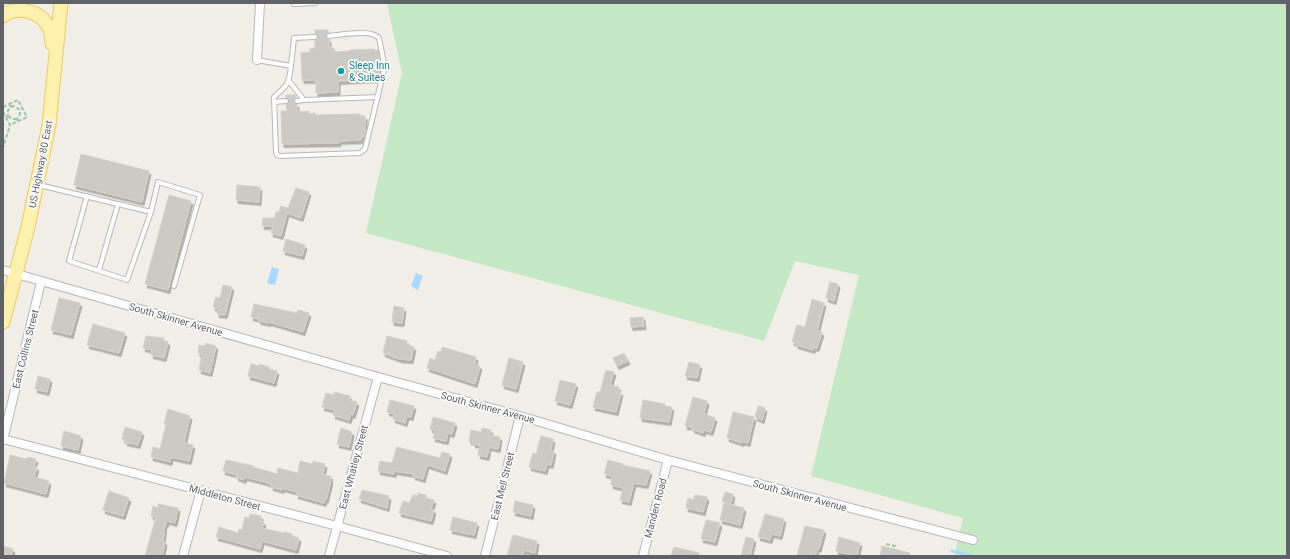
<svg xmlns="http://www.w3.org/2000/svg" width="1290" height="559" font-family="Roboto,sans-serif">
<style>
.green{fill:#c5e8c5}
.water{fill:#aadaff}
.lines{fill:none;stroke-linecap:round;stroke-linejoin:round}
.stream{stroke:#aadaff;stroke-width:3}
.building{fill:#cccac5;stroke:#d6d1c6;filter:url(#shadow)}
.service-casing{stroke:#b5b8bc;stroke-width:6}
.minor-casing{stroke:#b5b8bc;stroke-width:10}
.primary-casing{stroke:#f2c960;stroke-width:15}
.path{stroke:#9cc7a9;stroke-width:2;stroke-dasharray:4 2;stroke-linecap:butt}
.service{stroke:#fff;stroke-width:4}
.minor{stroke:#fff;stroke-width:8}
.primary{stroke:#fff2af;stroke-width:13}
.culture-dot{fill:#0f9aa8;stroke:#fff;stroke-width:1.5}
.labels{text-anchor:middle;stroke-width:3.5;stroke-linejoin:round;paint-order:stroke}
.culture-label{font-size:10px;fill:#0d838f;stroke:#fff;text-anchor:start}
.street-label{font-size:10px;fill:#5f6368;stroke:#fff}
</style>
<defs>
<filter id="shadow"><feDropShadow dx="2" dy="3.5" stdDeviation="0" flood-color="#0004"/></filter>
</defs>
<rect width="100%" height="100%" fill="#f1efe8"/>
<path class="green" d="M387,3H1287V556H954L963,518L811,476L859,275L795,261L764,341L366,233L402,73Z"/>
<path class="water" d="M272,267L279,269L275,285L272,284V285L267,283Z
M416,273L423,276L418,290L411,286Z"/>
<g class="lines">
<path class="stream" d="M952,551L972,556"/>
</g>
<path class="building" d="M315,30H328V33L326,34V37L329,39V48H334L335,52L350,51V50L374,49L375,50H378L380,63V67H379V75H375L376,79L338,81V92L316,93V80H302L301,53L310,52V49L315,48V40L318,39V36L315,34Z
M286,95H295L296,96L294,101L295,103L297,104V112L309,111V114L315,113V115L360,114V116H365V132L364,137H361V140L339,141V143L282,144L281,111H287L286,104L289,101V99L286,98Z
M81,154L149,171L142,202L74,185Z
M237,185L260,187L259,202L236,200Z
M296,188L309,192L301,218L287,213L281,236L271,233L273,226H262L263,218H275L276,212H279L281,206L288,208Z
M169,195L191,201L168,290L145,284Z
M286,239L305,245L302,256L283,251Z
M830,282L838,284L834,301L826,298Z
M223,285L232,287L225,315L217,314L218,309L213,307L216,297L220,298Z
M59,298L80,303L71,335L51,330Z
M812,299L824,303L817,331L822,332L817,348L813,347V350L796,345V343L792,342L797,325L805,327Z
M254,304L297,313L298,310L309,313L303,332L269,322V323L259,321V319L251,317Z
M394,306L404,308L402,323L392,322Z
M643,317L644,326L631,327L630,318Z
M93,324L125,333L119,353L87,345Z
M146,336L164,338L163,340L168,342L164,358L151,355L152,350L143,348Z
M387,336L407,341L406,344L414,347L411,360L399,359L383,353Z
M206,343L216,346L210,373L199,370L202,354L198,353L199,345L205,346Z
M442,347L476,357L475,364L480,366L475,384L427,368L430,358L435,360L438,351L441,352Z
M624,353L628,361L617,366L613,358Z
M509,358L523,362L516,389L502,385Z
M689,362L700,365L697,378L685,376Z
M251,364L259,366L260,364L269,367V369L277,371L274,383L248,376Z
M606,370L614,372L610,385L619,387L618,392H621L616,412L593,407L597,392H600Z
M38,376L50,379L47,392L35,389Z
M560,380L576,384L570,405L555,401Z
M334,392L350,396L349,400L357,402L353,415L351,414L349,420L333,415L335,410L322,407L326,393L334,395Z
M693,397L707,401L704,413L707,414V415L715,418L711,432L704,430L703,433L692,429L693,427L685,426Z
M390,400L414,406L411,417L407,416L405,423L393,419L394,414L387,412Z
M643,400L665,404V406L672,407L669,422L640,418Z
M758,406L765,408L762,420L755,417Z
M168,409L190,416L184,443L193,445L189,461L171,457L170,462L151,457L153,447L160,449L166,424H164Z
M733,412L754,417L748,443L743,441L742,443L727,438Z
M433,417L455,423L452,434L448,433L446,441L433,438L435,431L430,429Z
M125,427L142,432L138,445L125,442L126,440L122,439Z
M341,428L352,432L349,447L337,444Z
M482,428L491,430L490,435L500,437L498,449L489,447L487,457L478,455L480,445L473,444L474,442L469,441L471,430L481,432Z
M64,431L81,436L78,450L61,446Z
M541,436L553,439L551,450L554,451L551,465L547,464L545,471L529,467L533,453L536,454Z
M397,447L440,458L442,452L450,454L445,471L427,465L423,479L413,476L414,474L394,471V474L378,471L380,461L392,463Z
M10,455L27,459L28,457L36,459L34,467H37L34,477L49,481L46,494L4,483Z
M226,460L254,466L253,467L277,474L278,468L298,473L300,461L312,464L313,461L325,464L323,475L331,476L330,480H331L326,500L325,499L324,503L296,495L297,492L282,488V490L271,487L272,485L265,482L245,477L244,480L236,477L237,475L223,471Z
M608,460L623,464L622,465L650,471L646,485L634,483L629,502L620,500L623,488L611,485L612,476L604,474Z
M362,490L389,496L387,508L359,499Z
M109,491L129,498L123,516L103,510Z
M725,492L733,494L731,503L722,501Z
M418,493L426,495V498L434,500L431,509L434,510L431,521L399,513L403,501L409,503L413,495L418,496Z
M695,495L707,497L703,512L686,508L688,498L693,500Z
M515,501L533,505L531,516L513,512Z
M724,503L744,508L740,525L720,520Z
M158,504L178,508L175,523L167,521L166,524H165L163,541L165,542L162,556H145L156,517L151,516L153,506L158,508Z
M250,514L261,516L260,521L264,522L262,528L284,533L285,532L292,534V536L299,538L296,550L262,541L260,549L216,537L219,527L238,533L239,529L242,530L245,517L249,518Z
M765,514L784,519L780,536L772,534L770,540L758,537Z
M453,517L477,523L474,535L450,530Z
M706,520L720,523L715,542L701,539Z
M805,526L824,530L819,549L817,548L816,554L812,553V556H797Z
M513,535L537,541L535,553L524,550L523,556H507Z
M746,537L754,539L750,556H741Z
M839,537L860,543L857,556L836,551Z
M3,546L13,549L11,556H3Z
M882,546L910,553V556H880Z
M674,547L699,553V556H671Z"/>
<g class="lines">
<g class="service-casing">
<path id="service" d="M294,3V4L315,3
M257,60L291,66C289,84 288,85 274,97L276,152L277,155L280,156L360,153L365,149L384,70V63L379,38C371,29 341,35 329,36
M291,66L294,38L315,37
M289,81L304,100L378,97
M297,101L304,100
M274,102L286,101
M39,185L151,212L127,280L69,261L87,196
M151,212L158,182L200,195L174,286
M99,270L118,204"/>
</g>
<g class="minor-casing">
<path id="minor" d="M257,60L260,3
M3,270L378,377L520,416L668,460L973,540
M3,439L337,526L447,556
M3,440L41,282
M183,556L201,490
M329,556L378,377
M485,556L520,416
M643,556L668,460"/>
</g>
<g class="primary-casing">
<path id="primary" d="M3,16C17,5 40,11 48,26C52,32 52,38 52,44
M3,322L28,227L49,125L61,3"/>
</g>
<path class="path" d="M3,107L18,100L27,117L10,125
M11,107L14,106L20,110L22,109
M3,112L10,125L3,148
M8,116L12,119H17
M6,117L8,116V110L11,107L9,104
M18,121L17,119L20,114V110
M886,544L895,546L894,549"/>
<use href="#service" class="service"/>
<use href="#minor" class="minor"/>
<use href="#primary" class="primary"/>
</g>
<circle class="culture-dot" cx="341" cy="71" r="4"/>
<g class="labels">
<g class="culture-label">
<text x="349" y="69">Sleep Inn<tspan x="349" dy="12">&amp; Suites</tspan></text>
</g>
<g class="street-label">
<text transform="translate(40 164) rotate(-79)" y="4">US Highway 80 East</text>
<text transform="translate(176 319) rotate(16)" y="4">South Skinner Avenue</text>
<text transform="translate(25 349) rotate(-76)" y="4">East Collins Street</text>
<text transform="translate(488 407) rotate(15)" y="4">South Skinner Avenue</text>
<text transform="translate(353 467) rotate(-75)" y="4">East Whatley Street</text>
<text transform="translate(502 486) rotate(-76)" y="4">East Mell Street</text>
<text transform="translate(800 495) rotate(15)" y="4">South Skinner Avenue</text>
<text transform="translate(225 497) rotate(15)" y="4">Middleton Street</text>
<text transform="translate(655 508) rotate(-75)" y="4">Manden Road</text>
</g>
</g>
<rect width="1290" height="559" fill="none" stroke="#5f6368" stroke-width="8"/>
</svg>
